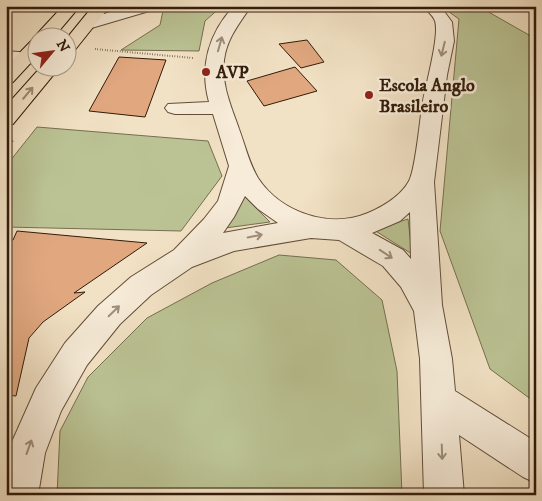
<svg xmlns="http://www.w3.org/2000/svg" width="542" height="501" font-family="'IM FELL DW Pica',serif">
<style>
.green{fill:#bbc394;stroke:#766f4f}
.building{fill:#e1a880;stroke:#321b0a}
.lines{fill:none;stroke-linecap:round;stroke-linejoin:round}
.minor-casing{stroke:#624d39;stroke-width:2}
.major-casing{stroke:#321b0a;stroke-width:2}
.path-far1{stroke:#321b0a;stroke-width:2;stroke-dasharray:0.5 2;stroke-linecap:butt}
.path{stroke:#321b0a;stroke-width:2.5;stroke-dasharray:1 2;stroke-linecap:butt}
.minor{fill:#f7ecd9;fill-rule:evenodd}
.major{fill:#f2e2c5;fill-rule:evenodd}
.oneway{stroke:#9e8e7c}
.oneway2{stroke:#9c8871}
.poi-dot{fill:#8f2418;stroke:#f7ecd9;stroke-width:2}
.labels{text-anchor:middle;stroke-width:5;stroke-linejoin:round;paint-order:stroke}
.far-poi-label{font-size:18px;font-weight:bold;fill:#321b0a;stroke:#f7ecd9;text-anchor:start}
</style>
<rect width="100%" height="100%" fill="#f2e2c5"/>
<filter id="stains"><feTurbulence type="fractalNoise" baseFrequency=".004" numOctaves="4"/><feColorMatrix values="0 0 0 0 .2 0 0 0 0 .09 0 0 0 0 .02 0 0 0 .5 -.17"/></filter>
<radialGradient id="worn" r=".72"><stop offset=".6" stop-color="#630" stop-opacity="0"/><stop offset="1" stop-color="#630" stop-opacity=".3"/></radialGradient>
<path class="green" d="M164,6H222L205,21L199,51L121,50L160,25Z
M442,7L485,10L536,39V403L490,369L440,231L459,19Z
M37,127L208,141L222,176L181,231L6,227V166Z
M244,196L270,222L225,228Z
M408,219L412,254L374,230Z
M279,255L336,260L382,300L397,371L402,495H57L60,431L88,377L147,318L212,283Z"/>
<path class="building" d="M307,40L324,62L301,68L279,44Z
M119,57L166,60L145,117L89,111Z
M295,67L317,91L264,106L247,81Z
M17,231L147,243L74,293L85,292L43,322L29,338L16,396L6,395V242L13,240Z"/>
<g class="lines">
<g class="minor-casing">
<path id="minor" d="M132,6H158L156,9L88,29L82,28L80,24L82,20Z
M234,6H251C239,24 227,38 224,60C221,84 231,106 239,129C245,145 249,163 258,178C281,213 330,229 368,213C384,206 401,196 409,181C415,171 420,121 422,106C425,88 440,35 435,21C433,15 427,11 423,6H440L452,22L454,41L447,75L434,182L442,305L452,359L455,391L536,442V483L523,477L459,435L464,495H424L420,359L414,311L401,287L383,266L339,240L311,238L234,251L192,267L151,295L120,324L87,365L61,411L45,453L38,495H6L7,453L36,388L65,343L98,306L131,277L174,250L204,219L218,201L229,166L213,114H175L168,112L165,108L168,104L209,102C199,66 209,33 234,6ZM245,196L258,209L278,223L223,233L234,217ZM410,212L411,259L403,250L372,233L400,221Z
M6,51L31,53L34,57L31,61H6Z"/>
</g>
<g class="major-casing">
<path id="major" d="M63,6H80L53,38H38V55L13,82L6,84V67L32,40L35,39L37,34Z
M93,6H110L74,51L68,52L67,38Z
M40,68H59L13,124L6,125V106Z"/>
</g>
<path class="path-far1" d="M95,49L193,58"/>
<path class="path" d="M6,148L14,139"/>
<use href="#minor" class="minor"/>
<use href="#major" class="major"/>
</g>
<defs><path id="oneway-shaft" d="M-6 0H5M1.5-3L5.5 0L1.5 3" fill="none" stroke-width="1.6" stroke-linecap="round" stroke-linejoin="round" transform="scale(1.25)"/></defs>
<g class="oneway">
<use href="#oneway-shaft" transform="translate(220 44) rotate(-74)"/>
<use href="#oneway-shaft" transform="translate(443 49) rotate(104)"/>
<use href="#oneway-shaft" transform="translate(255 236) rotate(-12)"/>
<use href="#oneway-shaft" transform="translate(386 254) rotate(34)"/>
<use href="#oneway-shaft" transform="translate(114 311) rotate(-44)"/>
<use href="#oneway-shaft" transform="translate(29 447) rotate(-70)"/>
<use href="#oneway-shaft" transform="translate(442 452) rotate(88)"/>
</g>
<use class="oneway2" href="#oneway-shaft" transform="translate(28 93) rotate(-50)"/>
<g class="poi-dot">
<circle cx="206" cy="72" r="5"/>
<circle cx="369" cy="95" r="5"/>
</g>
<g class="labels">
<g class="far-poi-label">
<text x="216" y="78">AVP</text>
<text x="379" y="91">Escola Anglo<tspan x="379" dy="21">Brasileiro</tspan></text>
</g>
</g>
<rect width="542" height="501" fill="none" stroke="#f2e2c5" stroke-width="25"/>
<rect x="8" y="8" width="527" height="486" fill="none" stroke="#321b0a" stroke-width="2.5"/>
<rect x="12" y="12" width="517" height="476" fill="none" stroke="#321b0a"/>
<g transform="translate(52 52) rotate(61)"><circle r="24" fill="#f7ecd9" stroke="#a89886"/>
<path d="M0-4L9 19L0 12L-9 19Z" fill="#8f2418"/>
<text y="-8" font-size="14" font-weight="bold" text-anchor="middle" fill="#321b0a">N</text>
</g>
<rect width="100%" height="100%" filter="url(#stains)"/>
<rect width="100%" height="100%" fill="url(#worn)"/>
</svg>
